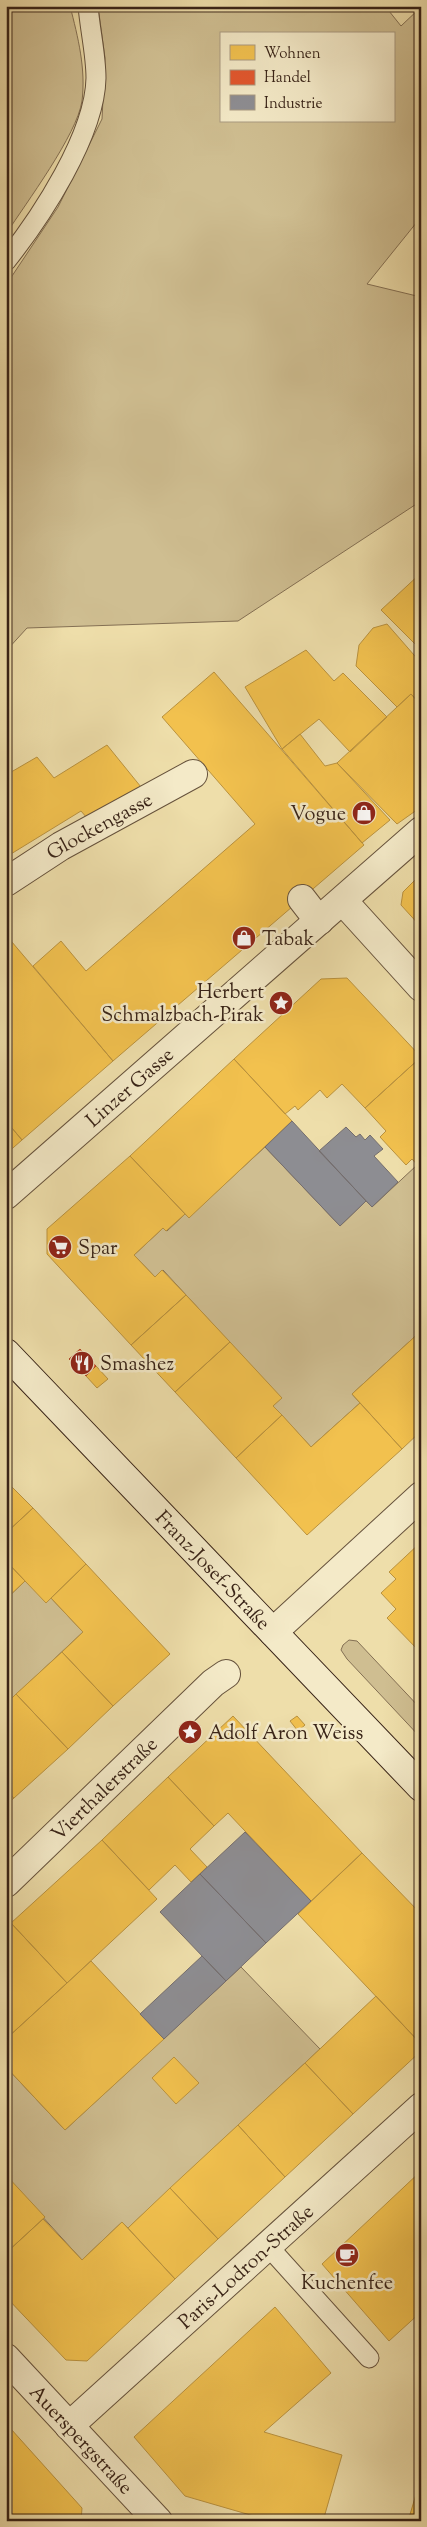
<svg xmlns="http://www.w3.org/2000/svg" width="427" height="2527" font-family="'Sorts Mill Goudy',serif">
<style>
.green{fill:#cfbe91;stroke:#847054;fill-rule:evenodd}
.homes{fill:#f2c14e;stroke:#ba923e}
.shops{fill:#e4572e;stroke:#b04727}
.industry{fill:#8d8d92;stroke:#746d6d}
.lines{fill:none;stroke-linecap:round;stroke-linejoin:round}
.lane-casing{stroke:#66523c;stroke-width:21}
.street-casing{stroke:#66523c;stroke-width:30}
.secondary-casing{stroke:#382317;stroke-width:30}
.lane{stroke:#f4eac8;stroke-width:19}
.street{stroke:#f4eac8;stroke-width:28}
.secondary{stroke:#f4eac8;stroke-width:28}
.labels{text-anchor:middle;stroke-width:5;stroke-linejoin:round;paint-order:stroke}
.poi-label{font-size:20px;fill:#382317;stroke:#f4eac8;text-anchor:start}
.street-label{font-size:20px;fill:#382317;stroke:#f4eac8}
</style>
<rect width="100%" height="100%" fill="#eedeaa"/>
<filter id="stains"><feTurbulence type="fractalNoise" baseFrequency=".004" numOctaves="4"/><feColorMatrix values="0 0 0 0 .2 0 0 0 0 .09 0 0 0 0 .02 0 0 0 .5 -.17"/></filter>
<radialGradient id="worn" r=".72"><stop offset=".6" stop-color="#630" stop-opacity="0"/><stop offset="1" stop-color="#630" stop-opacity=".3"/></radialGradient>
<path class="green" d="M6,6H70C78,37 86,69 82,101C77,135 26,203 6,234Z
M98,6H385L401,26L421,7V217L367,284L421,297V501L238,621L27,628L6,651V285L58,207L102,119L105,58ZM221,34H393V121H221Z
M265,1147L340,1226L366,1201L372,1207L417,1165L421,1169V1331L352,1394L360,1403L311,1447L273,1406L281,1398L163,1270L155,1277L134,1255L163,1228L167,1231L185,1214L189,1217Z
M25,1581L51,1598L83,1632L6,1704V1599Z
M349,1640L357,1641L421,1709V1738L347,1659L341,1650L343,1645Z
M241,1967L320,2049L128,2228L122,2222L82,2260L6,2177V2067L65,2130Z"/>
<path class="homes" d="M421,573V650L381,610Z
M387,624L421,663V705L411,694L397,707L356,666L359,645L373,628Z
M306,650L334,681L343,673L387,717L350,752L319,719L282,749L245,687Z
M214,672L364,845L113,1061L33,966L61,941L86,971L255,824L162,717Z
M411,694L421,705V807L397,824L337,763Z
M300,734L325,766L337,763L390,820L362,843L282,749Z
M107,745L141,787L87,818L81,811L6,857V775L37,757L54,778Z
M421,874V927L401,905L403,892Z
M6,935L113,1061L22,1140L6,1121Z
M347,978L421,1057L365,1108L342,1084L327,1098L320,1090L298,1110L295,1106L285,1114L234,1059L321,979Z
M421,1057V1169L412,1159L406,1165L380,1137L386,1131L365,1108Z
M234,1059L292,1121L189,1218L130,1156Z
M6,1121L22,1140L6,1154Z
M130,1156L185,1214L166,1231L163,1228L134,1255L155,1277L162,1270L186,1295L131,1345L47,1254V1229Z
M186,1295L230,1342L175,1392L131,1345Z
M421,1331V1431L402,1449L352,1394Z
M230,1342L282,1398L273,1406L282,1415L236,1458L175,1392Z
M96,1366L108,1379L97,1388L86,1376Z
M360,1403L402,1449L307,1535L236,1458L282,1415L311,1447Z
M6,1481L33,1508L6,1533Z
M33,1508L86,1564L46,1603L6,1561V1533Z
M421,1542V1653L387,1618L396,1609L381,1593L396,1579L389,1572Z
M6,1561L25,1581L6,1599Z
M86,1564L170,1654L113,1706L62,1652L83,1632L51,1598Z
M62,1652L113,1706L68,1749L16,1694Z
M16,1694L68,1749L14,1798L6,1790V1704Z
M233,1716L362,1853L311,1901L228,1813L214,1826L168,1777Z
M297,1716L305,1725L298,1731L290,1721Z
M168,1777L214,1826L190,1849L207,1867L191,1882L175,1865L149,1890L102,1840Z
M6,1790L14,1798L6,1806Z
M102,1840L157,1899L67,1983L11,1923Z
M362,1853L421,1914V2044L298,1914Z
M11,1923L67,1983L6,2039V1927Z
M91,1961L164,2039L65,2130L6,2067V2039Z
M376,1996L421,2044V2051L353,2114L305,2063Z
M174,2057L199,2083L176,2104L152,2078Z
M305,2063L353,2114L285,2177L238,2125Z
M238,2125L285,2177L218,2239L170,2188Z
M421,2171V2312L389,2341L322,2264Z
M6,2175L45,2217L6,2253Z
M170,2188L218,2239L175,2279L128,2228Z
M43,2219L82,2260L122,2222L175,2279L87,2361L66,2360L6,2297V2253Z
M275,2307L331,2373L264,2432L342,2455L323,2521H271L185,2496L134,2437Z
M11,2429L82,2508L81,2521H6V2433Z
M421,2478V2521H408Z"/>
<path class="shops" d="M80,1349L96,1366L86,1376L69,1359Z"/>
<path class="industry" d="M292,1121L366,1201L340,1226L265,1147Z
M346,1127L356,1137L360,1134L365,1140L370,1135L383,1149L374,1156L398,1182L372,1207L319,1151Z
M245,1832L311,1901L266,1943L200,1874Z
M200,1874L266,1943L226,1981L160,1912Z
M202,1956L226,1981L164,2039L140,2014Z"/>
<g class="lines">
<g class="lane-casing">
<path id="lane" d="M6,261C41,217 95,135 96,78C96,55 90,30 88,6
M267,2245L369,2358"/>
</g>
<g class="street-casing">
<g id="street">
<path id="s1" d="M6,882L61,846L193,774"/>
<path d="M302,899L319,921"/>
<path d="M343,901L421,987"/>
<path id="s2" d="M6,1195L421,831"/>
<path d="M273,1632L421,1496"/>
<path id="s3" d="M6,1883L213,1683L226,1674"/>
<path id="s4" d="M6,2358L158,2521"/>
<path id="s5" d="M69,2426L421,2107"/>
</g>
</g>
<g class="secondary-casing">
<g id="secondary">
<path id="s6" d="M6,1353L421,1787"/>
</g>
</g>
<use href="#lane" class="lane"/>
<use href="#street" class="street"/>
<use href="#secondary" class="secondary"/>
</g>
<defs>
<g id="shop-disc" transform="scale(1.25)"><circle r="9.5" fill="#8f2418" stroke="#f4eac8"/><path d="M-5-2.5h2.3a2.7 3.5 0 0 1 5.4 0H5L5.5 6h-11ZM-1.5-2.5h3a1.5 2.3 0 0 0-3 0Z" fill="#fff"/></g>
<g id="sight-disc" transform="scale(1.25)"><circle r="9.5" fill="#8f2418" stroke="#f4eac8"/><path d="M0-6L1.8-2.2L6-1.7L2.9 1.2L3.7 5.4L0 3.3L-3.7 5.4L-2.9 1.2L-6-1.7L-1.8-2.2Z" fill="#fff"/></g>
<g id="supermarket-disc" transform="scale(1.25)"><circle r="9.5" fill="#8f2418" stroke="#f4eac8"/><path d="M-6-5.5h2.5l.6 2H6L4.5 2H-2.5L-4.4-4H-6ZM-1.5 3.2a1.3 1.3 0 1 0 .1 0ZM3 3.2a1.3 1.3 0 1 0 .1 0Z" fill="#fff"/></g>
<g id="restaurant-disc" transform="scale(1.25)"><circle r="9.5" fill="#8f2418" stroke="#f4eac8"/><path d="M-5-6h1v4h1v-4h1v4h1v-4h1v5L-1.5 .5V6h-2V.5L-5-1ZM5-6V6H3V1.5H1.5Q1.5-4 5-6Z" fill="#fff"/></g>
<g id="cafe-disc" transform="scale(1.25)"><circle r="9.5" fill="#8f2418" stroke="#f4eac8"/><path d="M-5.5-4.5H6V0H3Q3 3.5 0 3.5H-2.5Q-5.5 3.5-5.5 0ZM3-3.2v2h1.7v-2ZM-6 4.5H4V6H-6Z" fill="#fff"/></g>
</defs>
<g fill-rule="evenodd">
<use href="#shop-disc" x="364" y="813"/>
<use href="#shop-disc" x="244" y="938"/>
<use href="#sight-disc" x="281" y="1003"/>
<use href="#supermarket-disc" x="60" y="1247"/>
<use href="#restaurant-disc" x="82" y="1363"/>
<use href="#sight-disc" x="190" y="1732"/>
<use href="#cafe-disc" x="347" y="2255"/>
</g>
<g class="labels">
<g class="poi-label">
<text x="346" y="820" text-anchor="end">Vogue</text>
<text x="262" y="945">Tabak</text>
<text x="264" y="998" text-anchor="end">Herbert<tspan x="264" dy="23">Schmalzbach-Pirak</tspan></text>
<text x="78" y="1254">Spar</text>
<text x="100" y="1370">Smashez</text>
<text x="208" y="1739">Adolf Aron Weiss</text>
<text x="347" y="2289" text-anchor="middle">Kuchenfee</text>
</g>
<g class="street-label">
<text dy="7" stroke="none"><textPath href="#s1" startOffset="109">Glockengasse</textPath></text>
<text dy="7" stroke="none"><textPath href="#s2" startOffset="164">Linzer Gasse</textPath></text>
<text dy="7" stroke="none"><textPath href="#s6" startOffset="300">Franz-Josef-Straße</textPath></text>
<text dy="7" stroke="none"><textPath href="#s3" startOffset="136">Vierthalerstraße</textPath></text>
<text dy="7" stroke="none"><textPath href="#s5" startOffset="238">Paris-Lodron-Straße</textPath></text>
<text dy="7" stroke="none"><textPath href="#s4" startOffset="111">Auerspergstraße</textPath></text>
</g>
</g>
<rect width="427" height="2527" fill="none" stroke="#eedeaa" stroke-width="25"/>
<rect x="8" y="8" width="412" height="2512" fill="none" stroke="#382317" stroke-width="2.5"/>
<rect x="12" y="12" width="402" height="2502" fill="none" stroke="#382317"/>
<rect x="220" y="32" width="175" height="90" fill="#f4eac8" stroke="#a99a81"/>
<rect x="230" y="45" width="25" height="15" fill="#f2c14e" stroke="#a99a81"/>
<text x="264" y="58" font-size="15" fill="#382317">Wohnen</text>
<rect x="230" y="70" width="25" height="15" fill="#e4572e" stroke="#a99a81"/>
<text x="264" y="82" font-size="15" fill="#382317">Handel</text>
<rect x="230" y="95" width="25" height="15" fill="#8d8d92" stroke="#a99a81"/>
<text x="264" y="108" font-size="15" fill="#382317">Industrie</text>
<rect width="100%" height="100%" filter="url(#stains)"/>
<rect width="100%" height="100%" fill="url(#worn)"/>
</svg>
